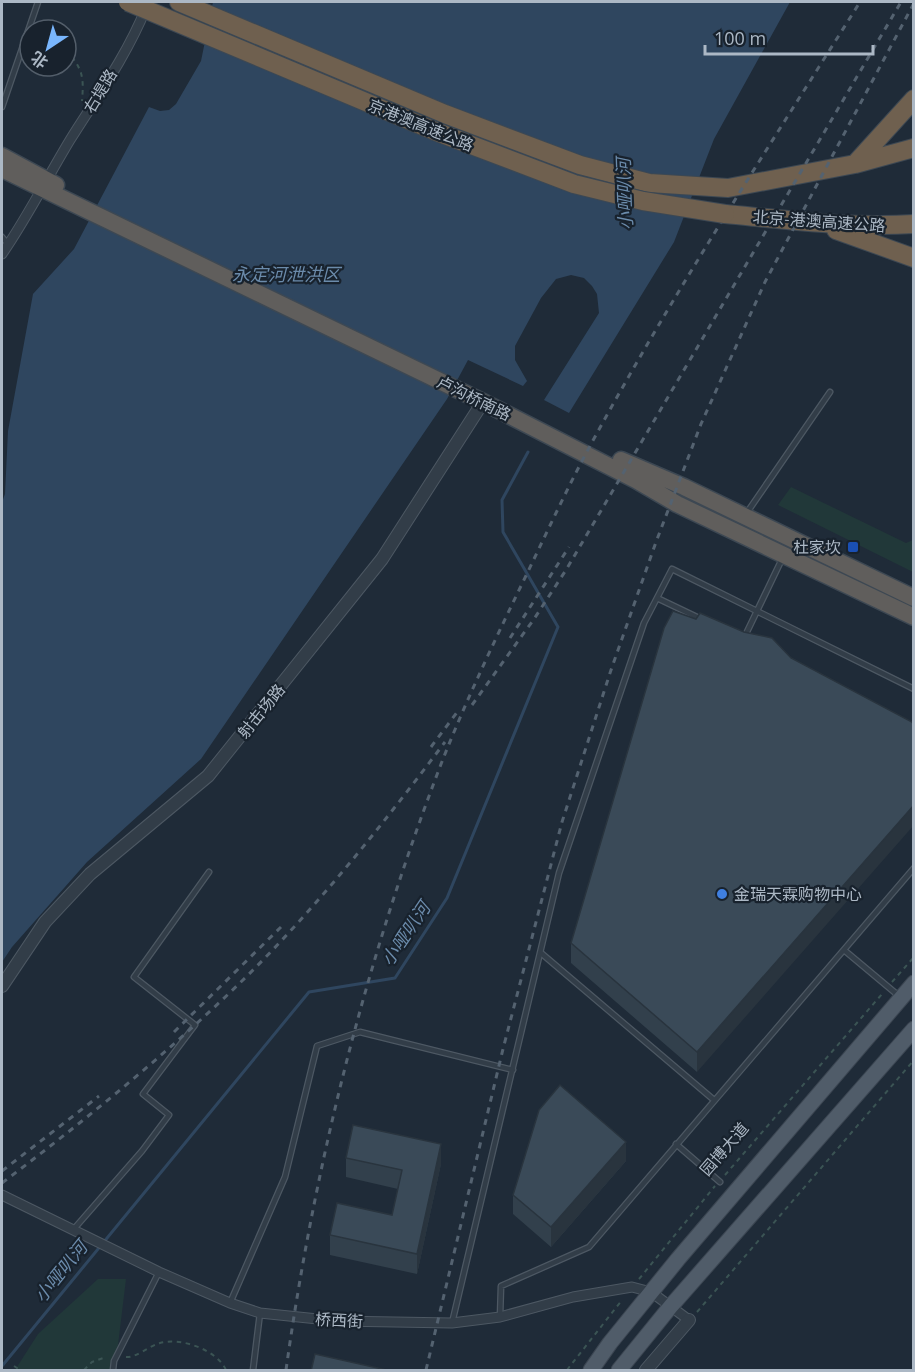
<svg xmlns="http://www.w3.org/2000/svg" width="915" height="1372" font-family="'Open Sans','Noto Sans SC',sans-serif">
<style>
.green{fill:#213839}
.water{fill:#2f465f}
.lines{fill:none;stroke-linecap:round;stroke-linejoin:round}
.stream{stroke:#2f465f;stroke-width:3}
.service-casing{stroke:#4d5863;stroke-width:7}
.minor-casing{stroke:#4d5863;stroke-width:11}
.tertiary-casing{stroke:#4d5863;stroke-width:14}
.primary-casing{stroke:#3c4652;stroke-width:17}
.trunk-casing{stroke:#3d4853;stroke-width:19}
.motorway-casing{stroke:#3d4853;stroke-width:20}
.path{stroke:#3b5454;stroke-width:2;stroke-dasharray:4.5 4.5;stroke-linecap:butt}
.service{stroke:#323d48;stroke-width:4.5}
.minor{stroke:#323d48;stroke-width:9}
.tertiary{stroke:#323d48;stroke-width:12}
.primary{stroke:#505c69;stroke-width:15}
.trunk{stroke:#605e5c;stroke-width:16}
.motorway{stroke:#6f604f;stroke-width:18}
.rail{stroke:#546270;stroke-width:3;stroke-dasharray:6 6;stroke-linecap:butt}
.motorway-bridge-casing{stroke:#3d4853;stroke-width:20;stroke-linecap:butt}
.motorway-bridge{stroke:#6f604f;stroke-width:18}
.wall{fill:#32404c}
.shaded-wall{fill:#29343e}
.building{fill:#3a4a58;stroke:#29343e;stroke-width:1.5}
.transit-dot{fill:#1a4fb4;stroke:#18222d;stroke-width:2}
.shop-dot{fill:#3f7fe0;stroke:#18222d;stroke-width:2}
.labels{text-anchor:middle;stroke-width:4.5;stroke-linejoin:round;paint-order:stroke}
.street-label{font-size:16px;fill:#acb8c5;stroke:#18222d}
.poi-label{font-size:16px;fill:#acb8c5;stroke:#18222d;text-anchor:end}
.water-label{font-size:18px;font-style:italic;fill:#6b8bab;stroke:#18222d}
</style>
<rect width="100%" height="100%" fill="#1f2b38"/>
<path class="green" d="M791,487L906,543L913,540V572L778,505Z
M98,1279H126L115,1370H15L38,1334Z"/>
<path class="water" d="M213,2H790L714,139L674,242L569,413L544,400L599,313L597,294L592,286L584,278L571,275L556,279L541,298L515,346V360L527,381L523,386L468,360L447,399L201,759L87,862L12,947L2,962V502L5,494L8,431L33,294L74,249L149,107L160,111L169,110L176,104L201,61Z"/>
<g class="lines">
<path class="stream" d="M2,1366L309,992L395,978L447,898L558,627L503,532L502,500L528,452"/>
<g class="service-casing">
<path id="service" d="M2,107L38,2
M2,237L8,244
M746,514L830,392
M657,598L701,619
M744,638L782,559
M844,950L899,996
M541,953L714,1100
M676,1144L720,1182
M73,1230L142,1151L169,1115L143,1094L195,1025L134,977L209,872
M230,1303L285,1177L317,1046L360,1032L513,1070
M500,1317L501,1286L589,1247L914,868
M452,1323L559,873L644,623L672,569L914,689
M113,1370L114,1361L159,1272
M253,1370L260,1313"/>
</g>
<g class="minor-casing">
<path id="minor" d="M2,254C27,218 47,178 70,140C97,97 127,55 146,8
M2,1195L159,1272L230,1303L260,1313L337,1321L452,1323L500,1317L573,1297L632,1287L651,1292L689,1320"/>
</g>
<g class="tertiary-casing">
<path id="tertiary" d="M2,986L45,922L90,874L208,776L382,559L483,402
M646,1370L689,1320"/>
</g>
<g class="primary-casing">
<path id="primary" d="M591,1370L610,1343L678,1259L914,983
M619,1370L671,1306L914,1029"/>
</g>
<g class="trunk-casing">
<path id="trunk" d="M2,156L56,185
M2,169L483,402L636,480L677,504L914,617
M621,460L684,487L914,598"/>
</g>
<g class="motorway-casing">
<path id="motorway" d="M179,2L445,114L580,165L649,183L728,188L855,164L914,148
M855,164L914,99
M725,214C788,220 850,228 914,224
M836,230L914,258"/>
</g>
<path class="path" d="M40,22L50,30
M66,50C83,69 84,77 82,101
M892,982L914,957
M725,1175L882,994
M639,1279L715,1186
M697,1312L914,1060
M126,1357C136,1358 149,1346 160,1343C181,1337 217,1350 226,1370
M14,1366L20,1370
M84,1370L92,1362L106,1357
M567,1370L622,1300"/>
<use href="#service" class="service"/>
<use href="#minor" class="minor"/>
<use href="#tertiary" class="tertiary"/>
<use href="#primary" class="primary"/>
<use href="#trunk" class="trunk"/>
<use href="#motorway" class="motorway"/>
<path class="rail" d="M510,638L569,547
M472,705L534,619L566,570L901,2
M431,747L458,711
M174,1032L281,927
M2,1171L99,1096
M2,1183C87,1119 169,1052 245,978C318,906 383,824 445,742
M286,1370C315,1162 367,956 443,759C466,701 493,644 520,588C541,545 561,501 583,459C667,302 765,153 860,2
M426,1370L503,1049L562,822L611,670L656,542L701,424L765,282L914,3"/>
<g class="motorway-bridge-casing">
<path id="motorway-bridge" d="M128,2L437,132L574,184L643,201L725,214"/>
</g>
<use href="#motorway-bridge" class="motorway-bridge"/>
</g>
<path class="wall" d="M791,658L697,1072L571,963V943Z
M346,1158L441,1164L417,1274L330,1255V1235L392,1215L398,1189L346,1177Z
M626,1161L551,1247L513,1214V1195Z"/>
<path class="shaded-wall" d="M914,805V825L697,1072V1052Z
M626,1142V1161L551,1247V1227Z
M441,1144V1164L417,1274V1254Z"/>
<path class="building" d="M673,611L696,619L700,613L744,632L772,638L791,658L912,722L914,725V805L697,1052L571,943L664,628Z
M560,1085L626,1142L551,1227L513,1195L539,1110Z
M353,1125L441,1144L417,1254L330,1235L337,1203L392,1215L402,1170L346,1158Z
M315,1354L391,1371H311Z"/>
<rect class="transit-dot" x="847" y="541" width="12" height="12" rx="3"/>
<circle class="shop-dot" cx="722" cy="894" r="6"/>
<g class="labels">
<g class="street-label">
<text transform="translate(100 91) rotate(-59)" y="6">右堤路</text>
<text transform="translate(421 125) rotate(22)" y="6">京港澳高速公路</text>
<text transform="translate(819 221) rotate(4)" y="6">北京-港澳高速公路</text>
<text transform="translate(474 398) rotate(26)" y="6">卢沟桥南路</text>
<text transform="translate(261 711) rotate(-51)" y="6">射击场路</text>
<text transform="translate(724 1149) rotate(-49)" y="6">园博大道</text>
<text transform="translate(339 1320) rotate(3)" y="6">桥西街</text>
</g>
<g class="poi-label">
<text x="841" y="553">杜家坎</text>
<text x="734" y="900" text-anchor="start">金瑞天霖购物中心</text>
</g>
<g class="water-label">
<text transform="translate(625 194) rotate(-92)" y="6">小哑叭河</text>
<text x="286" y="281">永定河泄洪区</text>
<text transform="translate(406 934) rotate(-56)" y="6">小哑叭河</text>
<text transform="translate(61 1272) rotate(-51)" y="6">小哑叭河</text>
</g>
</g>
<rect width="915" height="1372" fill="none" stroke="#acb8c5" stroke-width="6"/>
<g transform="translate(48 48) rotate(216)"><circle r="28" fill="#18222d" stroke="#535e6a" stroke-width="1.5"/>
<path d="M0-4.5L10 22L0 15L-10 22Z" fill="#79b6fd"/>
<text y="-9" font-size="16" font-weight="bold" text-anchor="middle" fill="#acb8c5">北</text>
</g>
<path d="M705 45v9h168v-9" fill="none" stroke="#acb8c5" stroke-width="3"/>
<text x="714" y="45" font-size="18" fill="#acb8c5" stroke="#18222d" stroke-width="4.5" paint-order="stroke">100 m</text>
</svg>
